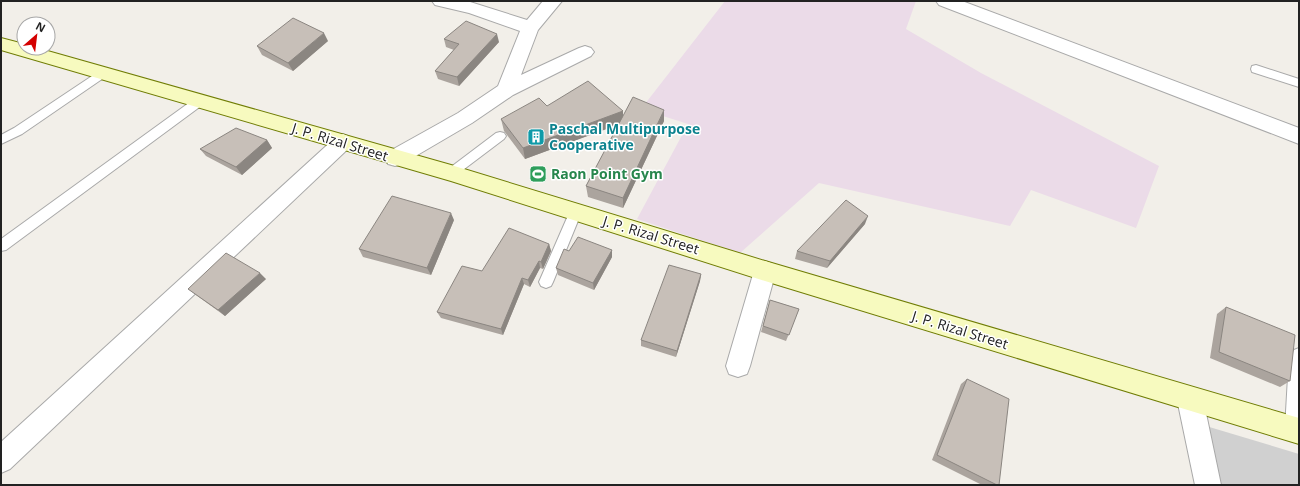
<svg xmlns="http://www.w3.org/2000/svg" width="1300" height="486" font-family="'Open Sans',sans-serif">
<style>
.industrial{fill:#ebdbe8}
.religious{fill:#d0d0d0}
.lines{fill:none;stroke-linecap:round;stroke-linejoin:round}
.service-casing{stroke:#a9a9a9;stroke-width:2}
.minor-casing{stroke:#a9a9a9;stroke-width:2}
.secondary-casing{stroke:#707d05;stroke-width:2}
.service{fill:#fff;fill-rule:evenodd}
.minor{fill:#fff;fill-rule:evenodd}
.secondary{fill:#f7fabf;fill-rule:evenodd}
.wall{fill:#aba49e}
.shaded-wall{fill:#8b8681}
.building{fill:#c7bfb8;stroke:#8b8681}
.labels{text-anchor:middle;stroke-width:3;stroke-linejoin:round;paint-order:stroke}
.culture-label{font-size:14px;font-weight:bold;fill:#0d838f;stroke:#fff;text-anchor:start}
.street-label{font-size:14px;fill:#222;stroke:#fff}
.leisure-label{font-size:14px;font-weight:bold;fill:#27864d;stroke:#fff;text-anchor:start}
</style>
<rect width="100%" height="100%" fill="#f2efe9"/>
<path class="industrial" d="M725,1H916L906,29L981,73L1159,166L1136,228L1031,190L1010,226L819,183L740,253L637,219L688,124L641,109Z"/>
<path class="religious" d="M1206,426L1299,454V485H1217Z"/>
<g class="lines">
<g class="service-casing">
<path id="service" d="M1256,65L1299,79V87L1252,72L1251,69L1252,66Z
M101,70L105,71L107,74L105,77L22,134L1,144V135L14,128Z
M201,96L205,97L207,100L205,103L6,250L1,251V239L197,97Z
M500,132L504,133L506,136L504,139L455,176L451,178L447,176L445,173L447,170L496,133Z
M576,206L580,207L582,211L553,282L551,286L546,288L541,286L539,282L570,211L572,207Z
M1299,348V433L1293,436L1288,434L1285,429L1289,359L1294,350Z"/>
</g>
<g class="minor-casing">
<path id="minor" d="M432,1H467L527,20L543,1H562L538,30L521,75L579,48L585,46L591,48L594,52L591,56L513,95L472,123L402,164L395,166L388,164L385,158L388,152L458,113L498,86L520,31L469,13L435,5Z
M936,1H962L1299,128V144L939,5Z
M343,134L350,137L353,142L350,147L10,469L1,473V442L336,137Z
M765,261L773,264L776,271L750,366L747,374L738,377L729,374L726,366L754,271L757,264Z
M1190,387L1199,391L1203,399L1221,485H1195L1177,399L1181,391Z"/>
</g>
<g class="secondary-casing">
<path id="secondary" d="M1,38L24,44V48H37L451,165L765,261L1299,418V444L765,281L451,181L1,50Z"/>
</g>
<use href="#service" class="service"/>
<use href="#minor" class="minor"/>
<use href="#secondary" class="secondary"/>
</g>
<path class="wall" d="M444,39L499,42L459,86L438,79L435,71L454,50L446,47Z
M328,41L293,71L262,55L257,46Z
M547,106L623,111V116L664,121L623,208L588,197L586,186L619,124L525,159L504,131L501,119Z
M267,140L272,148L242,175L206,156L200,149Z
M454,220L431,275L363,257L359,249Z
M865,224L827,268L795,259L797,251Z
M549,244L551,251L543,269L540,268L530,287L524,284L503,335L441,318L437,312L482,271Z
M612,250V257L594,290L558,275L556,268L569,251Z
M701,274L700,281L676,357L641,346V340Z
M266,279L225,316L196,295L188,289Z
M770,300L799,309L786,341L761,332Z
M1226,307L1290,381L1280,387L1210,358L1217,314Z
M967,379L999,485H982L932,460L961,384Z"/>
<path class="shaded-wall" d="M324,33L328,41L293,71L288,63Z
M497,34L499,42L459,86L457,77Z
M664,110V121L623,208V198Z
M623,111V123L525,159L523,148Z
M267,140L272,148L242,175L236,167Z
M451,213L454,220L431,275L427,268Z
M868,216L865,224L827,268L830,261Z
M549,244L551,251L543,269L541,262Z
M612,250V257L594,290L593,283Z
M539,261L540,268L530,287L528,280Z
M260,273L266,279L225,316L218,310Z
M701,274L700,281L676,357L677,351Z
M522,278L524,284L503,335L501,329Z"/>
<path class="building" d="M293,18L324,33L288,63L257,46Z
M466,21L497,34L457,77L435,71L459,44L444,39Z
M588,81L623,111L523,148L501,119L539,98L547,106Z
M633,97L664,110L623,198L586,186Z
M236,128L267,140L236,167L200,149Z
M392,196L451,213L427,268L359,249Z
M846,200L868,216L830,261L797,251Z
M509,228L549,244L541,262L539,261L528,280L522,278L501,329L437,312L462,266L482,271Z
M578,237L612,250L593,283L556,268L564,249L569,251Z
M226,253L260,273L218,310L188,289Z
M669,265L701,274L677,351L641,340Z
M770,300L799,309L789,335L763,326Z
M1226,307L1295,335L1290,381L1219,352Z
M967,379L1009,399L999,485H997L937,455Z"/>
<defs>
<g id="building-square" transform="scale(0.9)"><rect x="-9" y="-9" width="18" height="18" rx="4" fill="#0f9aa8" stroke="#fff"/><path d="M-4-6H4V6H1V3H-1V6H-4ZM-2.5-4.3h1.7v1.8h-1.7ZM.8-4.3h1.7v1.8H.8ZM-2.5-1h1.7V.8h-1.7ZM.8-1h1.7V.8H.8Z" fill="#fff"/></g>
<g id="stadium-square" transform="scale(0.9)"><rect x="-9" y="-9" width="18" height="18" rx="4" fill="#2e9e5b" stroke="#fff"/><path d="M0-5a6.5 5 0 1 0 0 10a6.5 5 0 1 0 0-10ZM-3.5-1.8h7v3.6h-7Z" fill="#fff"/></g>
</defs>
<g fill-rule="evenodd">
<use href="#building-square" x="536" y="137"/>
<use href="#stadium-square" x="538" y="174"/>
</g>
<g class="labels">
<g class="culture-label">
<text x="549" y="134">Paschal Multipurpose<tspan x="549" dy="16">Cooperative</tspan></text>
</g>
<g class="street-label">
<text transform="translate(340 142) rotate(17)" y="5">J. P. Rizal Street</text>
<text transform="translate(651 235) rotate(17)" y="5">J. P. Rizal Street</text>
<text transform="translate(960 330) rotate(17)" y="5">J. P. Rizal Street</text>
</g>
<g class="leisure-label">
<text x="551" y="179">Raon Point Gym</text>
</g>
</g>
<rect width="1300" height="486" fill="none" stroke="#222222" stroke-width="4"/>
<g transform="translate(36 36) rotate(28)"><circle r="19" fill="#ffffff" stroke="#a7a7a7"/>
<path d="M0-3L7 15L0 10L-7 15Z" fill="#d40000"/>
<text y="-6" font-size="11" font-weight="bold" text-anchor="middle" fill="#222222">N</text>
</g>
</svg>
